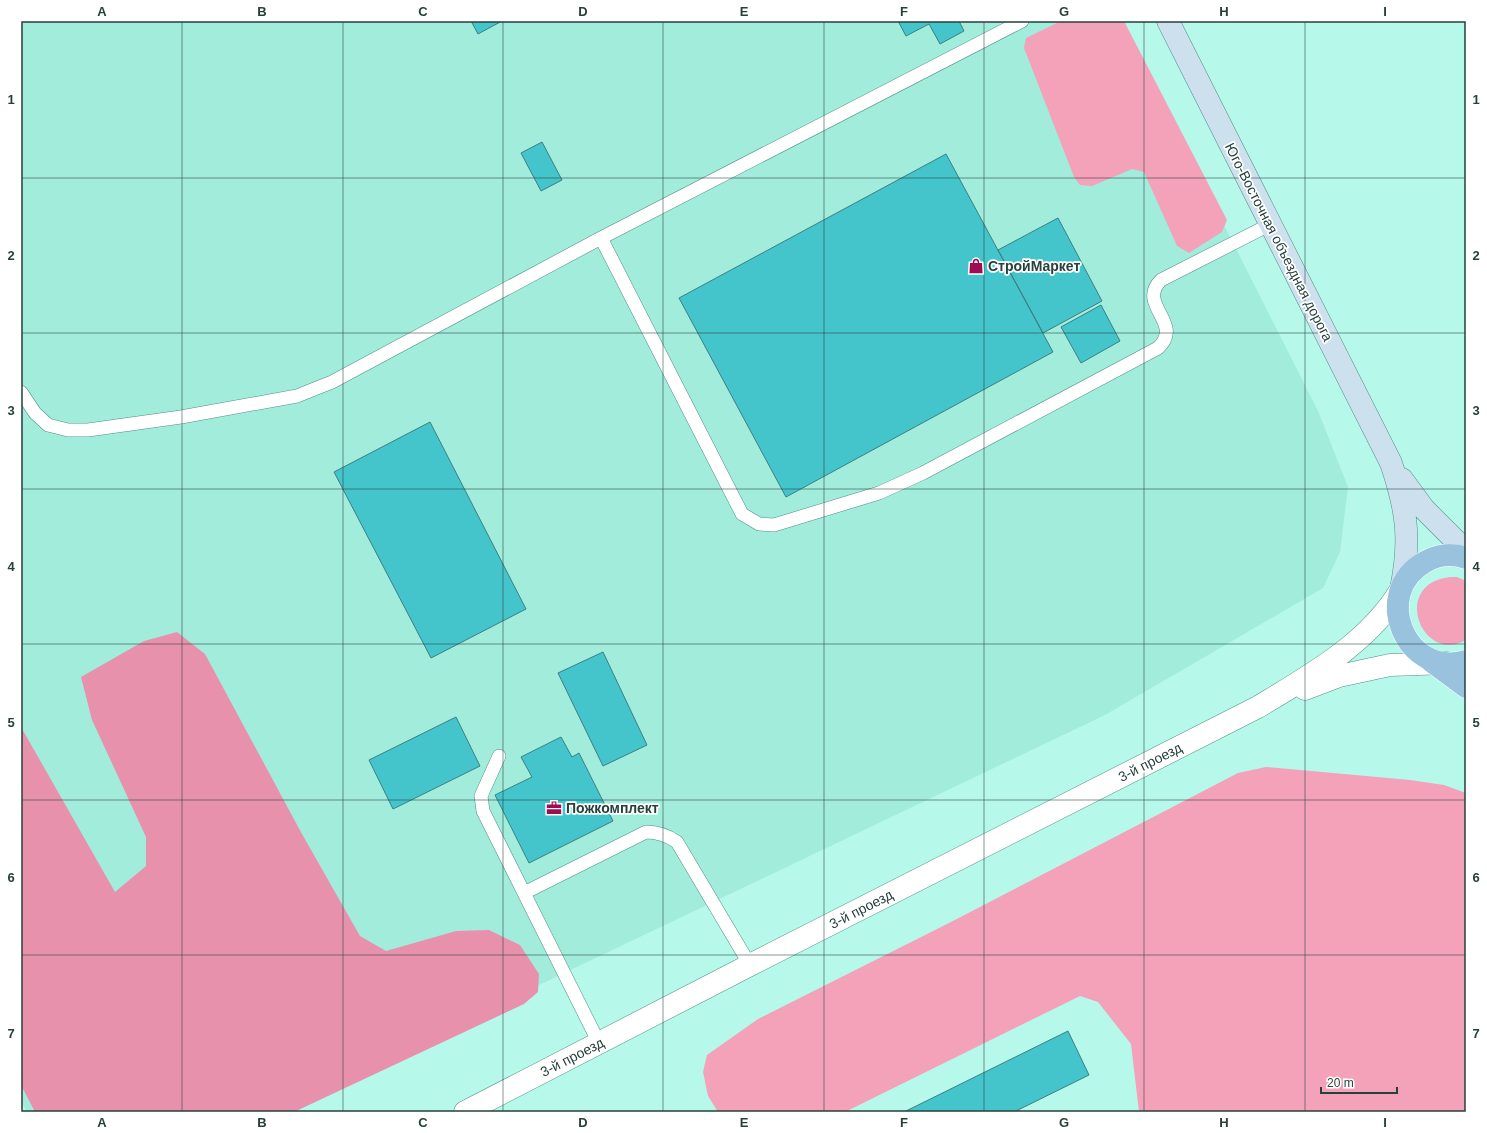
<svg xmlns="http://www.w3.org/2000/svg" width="1487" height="1133" font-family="Arial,sans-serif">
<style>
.built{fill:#a2ecdc}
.green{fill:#f3a2ba}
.forest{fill:#e891ac}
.building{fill:#44c4cb;stroke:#3c7f83}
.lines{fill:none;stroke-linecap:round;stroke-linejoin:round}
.service-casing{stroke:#519084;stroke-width:14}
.tertiary-casing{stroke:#519084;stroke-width:23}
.secondary-casing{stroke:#519084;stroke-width:23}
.primary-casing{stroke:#fff;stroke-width:23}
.service{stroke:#fff;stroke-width:13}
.tertiary{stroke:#fff;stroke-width:22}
.secondary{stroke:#cce0ee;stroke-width:22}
.primary{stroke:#98c2de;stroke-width:22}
.grid{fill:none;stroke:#26403b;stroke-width:1;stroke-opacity:0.55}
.labels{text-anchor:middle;stroke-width:3.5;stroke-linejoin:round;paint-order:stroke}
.street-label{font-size:14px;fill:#26403b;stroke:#fff}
.poi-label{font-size:14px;font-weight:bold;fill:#26403b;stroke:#fff;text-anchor:start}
.neatline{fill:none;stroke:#26403b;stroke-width:1.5}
.grid-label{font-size:13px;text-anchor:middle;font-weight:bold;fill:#26403b}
</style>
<rect width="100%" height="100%" fill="#b6f8ea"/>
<path class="built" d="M21,21H1121L1318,411L1348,487L1340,552L1323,588L1105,715L273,1112H27L21,1101Z"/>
<path class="green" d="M1061,21H1124L1227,220L1222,232L1189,253L1177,246L1144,172L1132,169L1092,186L1080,185L1074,177L1024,48L1026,38Z
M1450,577H1457L1466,581V640C1422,665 1390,584 1450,577Z
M1266,767L1410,780L1444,785L1466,793V1112H1334L1327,1111L1326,1112H1139L1131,1044L1098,1002L1080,996L845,1112H718L708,1096L703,1072L707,1055L758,1019L949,923L1238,773Z"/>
<path class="forest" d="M177,632L205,654L302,834L360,936L386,951L456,931L489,930L520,945L539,974L538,992L524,1004L294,1112H35L21,1085V727L115,892L146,866V837L92,720L81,677L144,641Z"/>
<path class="building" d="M471,21H502L478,34Z
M898,21H959L964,31L940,44L929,24L906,36Z
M542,142L562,180L541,191L521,153Z
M946,154L1053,352L786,497L679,298Z
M1058,218L1102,301L1043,333L998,250Z
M1101,305L1120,341L1081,363L1061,327Z
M430,422L526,609L431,658L334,472Z
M603,652L647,745L603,766L558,673Z
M456,717L480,766L393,809L369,760Z
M561,737L572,757L579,753L613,821L529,863L495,795L532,777L521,757Z
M1068,1031L1089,1075L1014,1112H904Z"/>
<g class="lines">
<g class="service-casing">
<path id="service" d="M1022,21L601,238L742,514L759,524L774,525L879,493L923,473L1158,348C1185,323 1136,305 1161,280L1271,224
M21,392L35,413L48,425L68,430H88L181,417L297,396L332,382L601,238
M499,756L481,796L483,811L524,893
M599,1043L524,893L646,832C658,832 667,835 677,842L750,965"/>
</g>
<g class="tertiary-casing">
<path id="tertiary" d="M1305,689L1339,676L1390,665L1447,663
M465,1112L750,965L1258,707C1311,675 1369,643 1401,589"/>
</g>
<g class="secondary-casing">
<path id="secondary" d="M1168,21L1391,463C1407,510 1411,540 1401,589
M1402,479L1424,509L1466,551"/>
</g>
<g class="primary-casing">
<path id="primary" d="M1466,558C1452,553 1437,555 1425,562C1370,593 1406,679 1466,661
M1431,661L1466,687"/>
</g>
<use href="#service" class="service"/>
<use href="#tertiary" class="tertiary"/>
<use href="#secondary" class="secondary"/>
<use href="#primary" class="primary"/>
</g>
<path class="grid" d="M182,21V1112M343,21V1112M503,21V1112M663,21V1112M824,21V1112M984,21V1112M1144,21V1112M1305,21V1112M21,178H1466M21,333H1466M21,489H1466M21,644H1466M21,800H1466M21,955H1466"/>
<defs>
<g id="shop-bare" transform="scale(1.2)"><path d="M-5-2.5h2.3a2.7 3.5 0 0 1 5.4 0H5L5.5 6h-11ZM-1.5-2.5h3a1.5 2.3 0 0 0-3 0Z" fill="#9f0c54" stroke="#fff" stroke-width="2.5" paint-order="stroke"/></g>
<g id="office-bare" transform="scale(1.2)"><path d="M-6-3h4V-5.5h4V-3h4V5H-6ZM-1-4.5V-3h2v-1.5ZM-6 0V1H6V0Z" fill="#9f0c54" stroke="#fff" stroke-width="2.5" paint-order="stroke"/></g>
</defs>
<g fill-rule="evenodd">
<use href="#shop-bare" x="976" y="266"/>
<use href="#office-bare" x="554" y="808"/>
</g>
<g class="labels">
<g class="street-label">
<text transform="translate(1279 242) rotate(63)" y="5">Юго-Восточная объездная дорога</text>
<text transform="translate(1150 762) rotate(-27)" y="5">3-й проезд</text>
<text transform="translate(861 909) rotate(-27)" y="5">3-й проезд</text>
<text transform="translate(572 1057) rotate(-27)" y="5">3-й проезд</text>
</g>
<g class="poi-label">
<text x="988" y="271">СтройМаркет</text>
<text x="566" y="813">Пожкомплект</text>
</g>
</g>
<rect width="1487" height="1133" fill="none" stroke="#ffffff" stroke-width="44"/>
<path d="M1321 1087v6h76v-6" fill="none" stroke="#26403b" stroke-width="2"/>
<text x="1327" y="1087" font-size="12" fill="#26403b" stroke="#ffffff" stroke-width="3" paint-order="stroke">20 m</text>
<rect x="22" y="22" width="1443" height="1089" class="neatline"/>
<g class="grid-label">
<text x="102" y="16">A</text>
<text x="262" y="16">B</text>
<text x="423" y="16">C</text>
<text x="583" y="16">D</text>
<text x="744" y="16">E</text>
<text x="904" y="16">F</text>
<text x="1064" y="16">G</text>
<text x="1224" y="16">H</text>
<text x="1385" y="16">I</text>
<text x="11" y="104">1</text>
<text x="1476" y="104">1</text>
<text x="11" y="260">2</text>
<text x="1476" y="260">2</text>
<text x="11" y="415">3</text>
<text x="1476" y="415">3</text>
<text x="11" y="571">4</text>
<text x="1476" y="571">4</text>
<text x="11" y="727">5</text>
<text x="1476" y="727">5</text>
<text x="11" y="882">6</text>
<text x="1476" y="882">6</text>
<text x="11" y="1038">7</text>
<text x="1476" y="1038">7</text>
<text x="102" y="1127">A</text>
<text x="262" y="1127">B</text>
<text x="423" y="1127">C</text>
<text x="583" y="1127">D</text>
<text x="744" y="1127">E</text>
<text x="904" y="1127">F</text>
<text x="1064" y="1127">G</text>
<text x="1224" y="1127">H</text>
<text x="1385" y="1127">I</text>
</g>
</svg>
